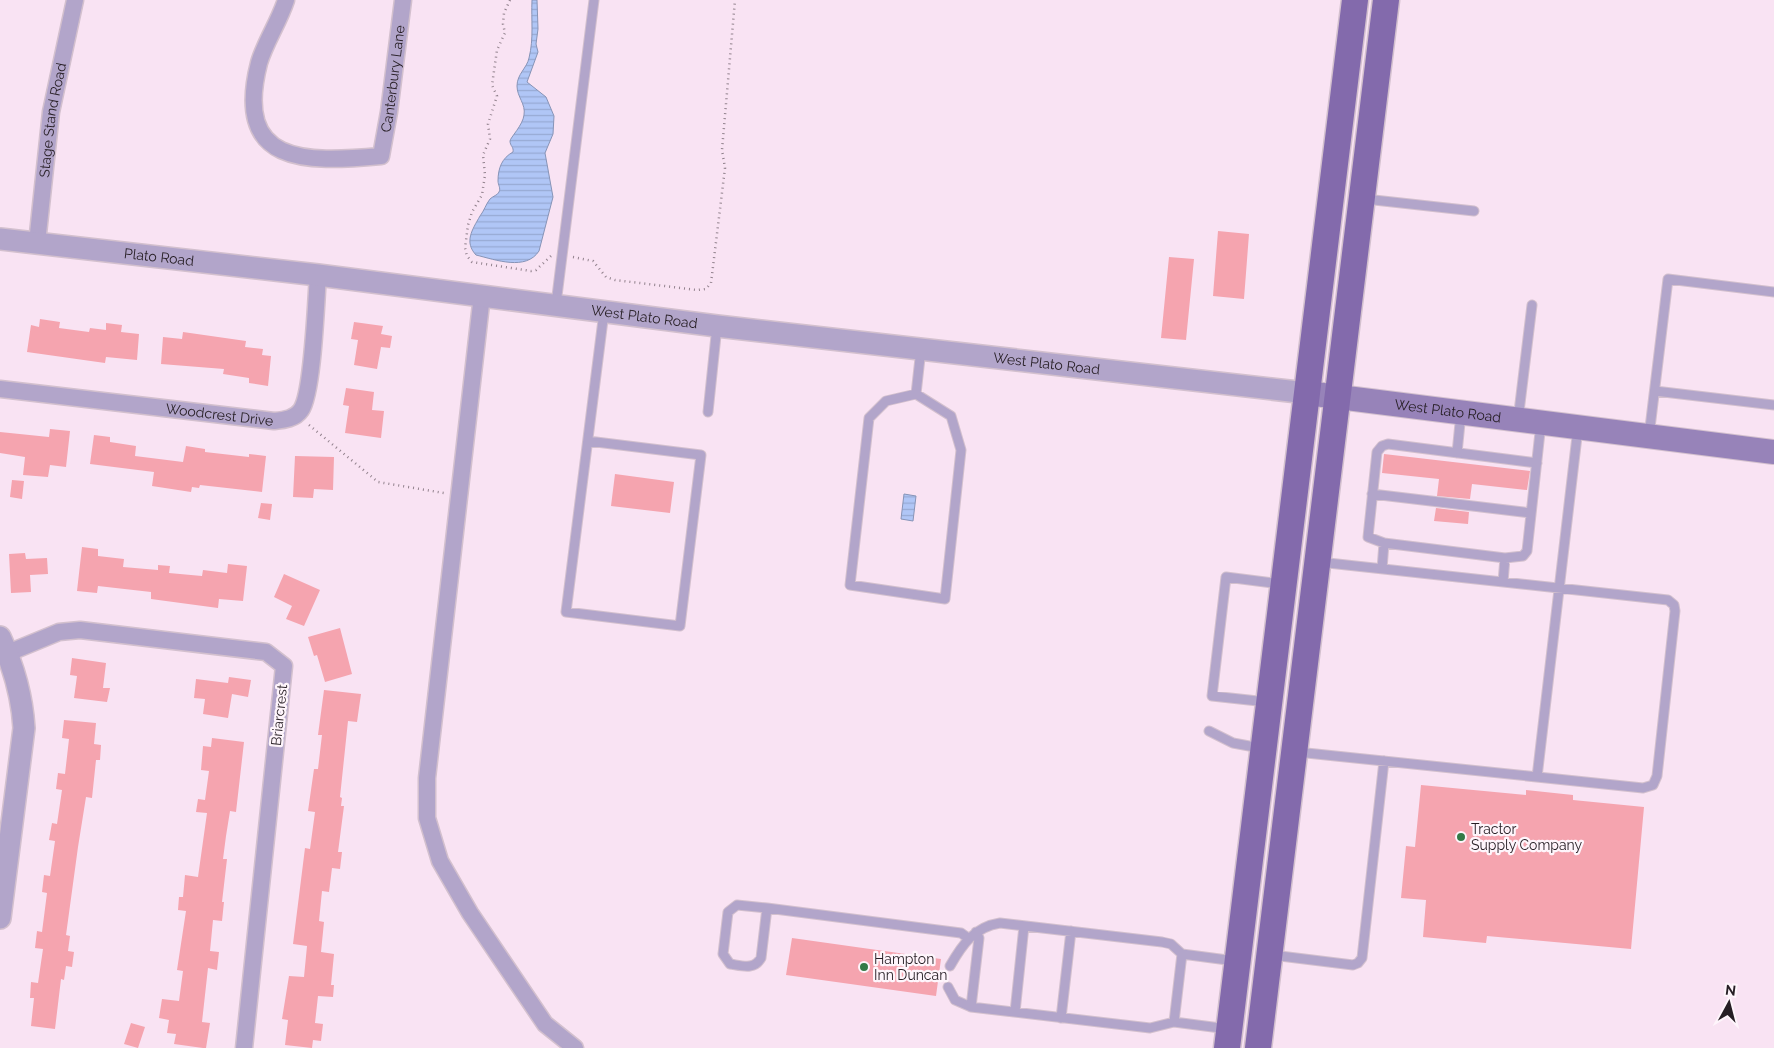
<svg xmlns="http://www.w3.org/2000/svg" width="1774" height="1048" font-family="Raleway,sans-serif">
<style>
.water{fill:url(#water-rules);stroke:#8794b7}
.building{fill:#f5a4af}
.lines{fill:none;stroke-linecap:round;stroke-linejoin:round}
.service-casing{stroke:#d3c0ce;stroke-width:11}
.minor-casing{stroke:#d3c0ce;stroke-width:19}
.tertiary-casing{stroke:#d3c0ce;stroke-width:24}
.secondary-casing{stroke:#d3c0ce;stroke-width:26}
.primary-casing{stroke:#d3c0ce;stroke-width:29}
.path{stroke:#92828d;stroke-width:2.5;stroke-dasharray:1 4;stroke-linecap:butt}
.service{stroke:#b2a5ca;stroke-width:9}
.minor{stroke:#b2a5ca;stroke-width:16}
.tertiary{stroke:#b2a5ca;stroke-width:21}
.secondary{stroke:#9783b9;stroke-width:24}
.primary{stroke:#836aac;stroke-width:26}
.poi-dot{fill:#337a47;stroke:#fef5fb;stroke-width:2}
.labels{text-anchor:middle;stroke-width:4.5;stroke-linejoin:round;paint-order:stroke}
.street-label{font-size:14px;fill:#261e24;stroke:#fef5fb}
.poi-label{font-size:14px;fill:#261e24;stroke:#fef5fb;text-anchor:start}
</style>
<defs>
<pattern id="water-rules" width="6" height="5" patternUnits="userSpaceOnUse" patternTransform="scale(1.25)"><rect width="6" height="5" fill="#b0c6f6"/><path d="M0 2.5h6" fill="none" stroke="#97aad3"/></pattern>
</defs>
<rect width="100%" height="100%" fill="#f9e3f3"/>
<path class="water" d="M532,0H537L538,29L536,44L538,52L527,82L546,97L554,116L553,134L545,153L553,197L539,251C526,271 496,260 476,255C464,242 472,230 480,216C484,211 486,204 490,199C493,196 498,195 499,192C501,188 498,185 498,181C498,168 502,158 513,152C514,147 510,146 510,141C510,138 523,125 524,115C526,104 517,97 517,86C517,74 527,68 529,58C534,38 531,20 532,0Z
M904,494L916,496L913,521L901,519Z"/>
<path class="building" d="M1218,231L1249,234L1244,299L1213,296Z
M1169,257L1194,259L1186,340L1161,338Z
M40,319L60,322L59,328L89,332L90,328L106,330V323L122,325L121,332L139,334L137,360L106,357L105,363L27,352L31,325L39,327Z
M354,322L383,326L381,334L392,336L390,348L381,347L377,369L354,365L358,340L351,339Z
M183,332L246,341L245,347L263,349L262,355L271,356L268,386L249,383V378L223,374L224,369L161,364L163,337L182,339Z
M346,388L374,392L372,410L384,411L381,438L345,433L349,406L343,405Z
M50,429L70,431L66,467L50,465L48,477L23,475L25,457L0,453V432L49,437Z
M94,435L110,437V442L136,446L135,456L183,462L186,446L205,449V452L249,457V454L266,456L262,492L200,485L199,488L192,487L191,492L152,486L154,472L90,464Z
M1384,454L1530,471L1527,490L1472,484L1470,499L1437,496L1439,479L1382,473Z
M295,456L334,457L333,490L314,489L313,498L293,497Z
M615,474L674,482L670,513L611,506Z
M12,480L24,481L22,499L10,497Z
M261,503L272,504L270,520L258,518Z
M1436,508L1469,512L1468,524L1434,521Z
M82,547L98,549V556L124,559L123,567L158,570V565L170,566L169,573L202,576L203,570L227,573L228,564L247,566L243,601L219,599L218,608L151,599V592L98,586L97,593L77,591Z
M25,553L26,559L47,558L48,574L30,575L31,592L11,593L9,554Z
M284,574L320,590L304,626L286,619L292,606L274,597Z
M340,628L352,674L325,682L317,655L314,656L308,637Z
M72,658L106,663L103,688H110L107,702L74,698L77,676L70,675Z
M229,677L251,680L248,697L232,694L228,718L203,714L205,699L194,698L196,679L228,683Z
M324,690L361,694L357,722L348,721L340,797L342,798L341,806H344L338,852H342L340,869L332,868L329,892L322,891L319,921L324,922L321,952L334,954L331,985H334L333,997L318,996L315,1023L323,1024L321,1041L313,1040L312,1048L285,1045L288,1020L282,1019L289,976L304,977L307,946L293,944L305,848L310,849L315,812L308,811L314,769H318L322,735H318Z
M64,720L96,723L94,744L101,745L100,760H96L92,798L86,797L78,847L66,935L70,936L68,951L74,952L72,967L66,966L64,980L61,979L55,1029L31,1026L34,998H30L31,982L38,983L43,949L35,948L37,931L42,932L47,893L42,892L44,875L50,876L55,841L49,840L52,823L57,824L62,790L56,789L58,773L65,774L69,739L62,738Z
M212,738L244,742L236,812L230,811L226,836L223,859H227L222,902H224L222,921L213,920L210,951L219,952L217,970L208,968L202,1022L210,1023L206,1048H203L174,1044L176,1034L167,1033L169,1020L159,1018L162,999L179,1001L183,971L177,970L186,911L178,910L179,897H183L185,875L198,877L207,813L196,812L198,799L205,800L209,771L201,770L203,746L211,747Z
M1421,785L1526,795V790L1573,795V800L1644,807L1631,949L1487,936L1486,943L1423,937L1426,900L1401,898L1406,846L1415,847Z
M792,938L941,959L936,996L786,975Z
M131,1023L145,1027L138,1048L124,1044Z"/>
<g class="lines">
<g class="service-casing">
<path id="service" d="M1365,199L1474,211
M556,304L594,0
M1655,391L1774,405
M916,394L886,401L869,418L850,585L945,599L961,450L951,416L916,394L921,349
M708,412L717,326
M1518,420L1532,305
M1649,436L1668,279L1774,292
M588,441L701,455L680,626L566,612L604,312
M1457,453L1461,413
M1537,463L1388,444L1382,446L1377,452L1368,537L1384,543L1505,558L1523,556L1527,551L1541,423
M1372,494L1531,513
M1382,569L1384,543
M1503,582L1505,558
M1267,702L1212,696L1226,577L1281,584
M1209,731L1233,743L1260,748
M1297,752L1643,788L1653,785L1657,776L1675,611L1674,605L1668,600L1319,562
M1537,777L1578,428
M767,908L761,958C754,970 743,966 730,964L723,954L728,912L737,905L767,908L961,933L968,938
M1272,955L1353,965L1358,963L1362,958L1384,761
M950,966C962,945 974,927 1000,923L1162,942L1171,944L1182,954L1235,961
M948,987L955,1000L971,1007L1150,1028L1174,1022L1228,1029
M971,1007L979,938L976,932
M1015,1012L1024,926
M1061,1018L1071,931
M1174,1022L1182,954"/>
</g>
<g class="minor-casing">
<g id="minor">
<path id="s1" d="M286,0C279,22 265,42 259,63C233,165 305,163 381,156L389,112L403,0"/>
<path id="s2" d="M37,243L51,112L75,0"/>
<path d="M482,295L427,778V818L440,861L470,913L545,1024L575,1048"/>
<path id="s3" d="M0,389L274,421C284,420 295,419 301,410C313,393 316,301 318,275"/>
<path d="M8,653L59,632L80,630L266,652L284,666L244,1048"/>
</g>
</g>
<g class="tertiary-casing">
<g id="tertiary">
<path id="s4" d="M0,239L318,275L717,326L1307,393"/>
<path d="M0,637C14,667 22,695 24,728L0,918"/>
</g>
</g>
<g class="secondary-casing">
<g id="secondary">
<path id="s5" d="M1307,393L1774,452"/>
</g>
</g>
<g class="primary-casing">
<path id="primary" d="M1227,1048L1355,0
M1258,1048L1386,0"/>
</g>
<path class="path" d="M510,0L504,13L503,24L505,33L497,50L492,85L497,96L488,124L490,139L483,155L485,175L482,195L472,212L468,225L465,248L467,256L472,262L531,271L536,270L551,256
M573,257L593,261L606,277L615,280L697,290L706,289L711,283L725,168L722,150L735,0
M309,425L378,482L444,493"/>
<use href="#service" class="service"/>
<use href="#minor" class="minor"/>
<use href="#tertiary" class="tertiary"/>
<use href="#secondary" class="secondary"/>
<use href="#primary" class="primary"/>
</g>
<g class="poi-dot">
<circle cx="1461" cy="837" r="5"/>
<circle cx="864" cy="967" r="5"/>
</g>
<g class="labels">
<g class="street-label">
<text dy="5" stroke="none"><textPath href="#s1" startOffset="346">Canterbury Lane</textPath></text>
<text dy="5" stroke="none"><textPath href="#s2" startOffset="124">Stage Stand Road</textPath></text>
<text dy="5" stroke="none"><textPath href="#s4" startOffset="160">Plato Road</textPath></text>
<text dy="5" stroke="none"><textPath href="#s4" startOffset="649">West Plato Road</textPath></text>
<text dy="5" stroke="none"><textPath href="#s4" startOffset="1054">West Plato Road</textPath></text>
<text dy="5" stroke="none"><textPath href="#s5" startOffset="142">West Plato Road</textPath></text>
<text dy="5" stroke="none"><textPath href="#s3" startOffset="221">Woodcrest Drive</textPath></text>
<text transform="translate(279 715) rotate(-84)" y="5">Briarcrest</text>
</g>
<g class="poi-label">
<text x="1471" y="834">Tractor<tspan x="1471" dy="16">Supply Company</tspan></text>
<text x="874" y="964">Hampton<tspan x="874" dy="16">Inn Duncan</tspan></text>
</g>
</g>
<g transform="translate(1729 1003) rotate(7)" stroke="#fef5fb" stroke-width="4" paint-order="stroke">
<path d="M0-4L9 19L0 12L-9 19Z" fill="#261e24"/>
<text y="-8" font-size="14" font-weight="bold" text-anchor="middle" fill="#261e24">N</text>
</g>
</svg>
